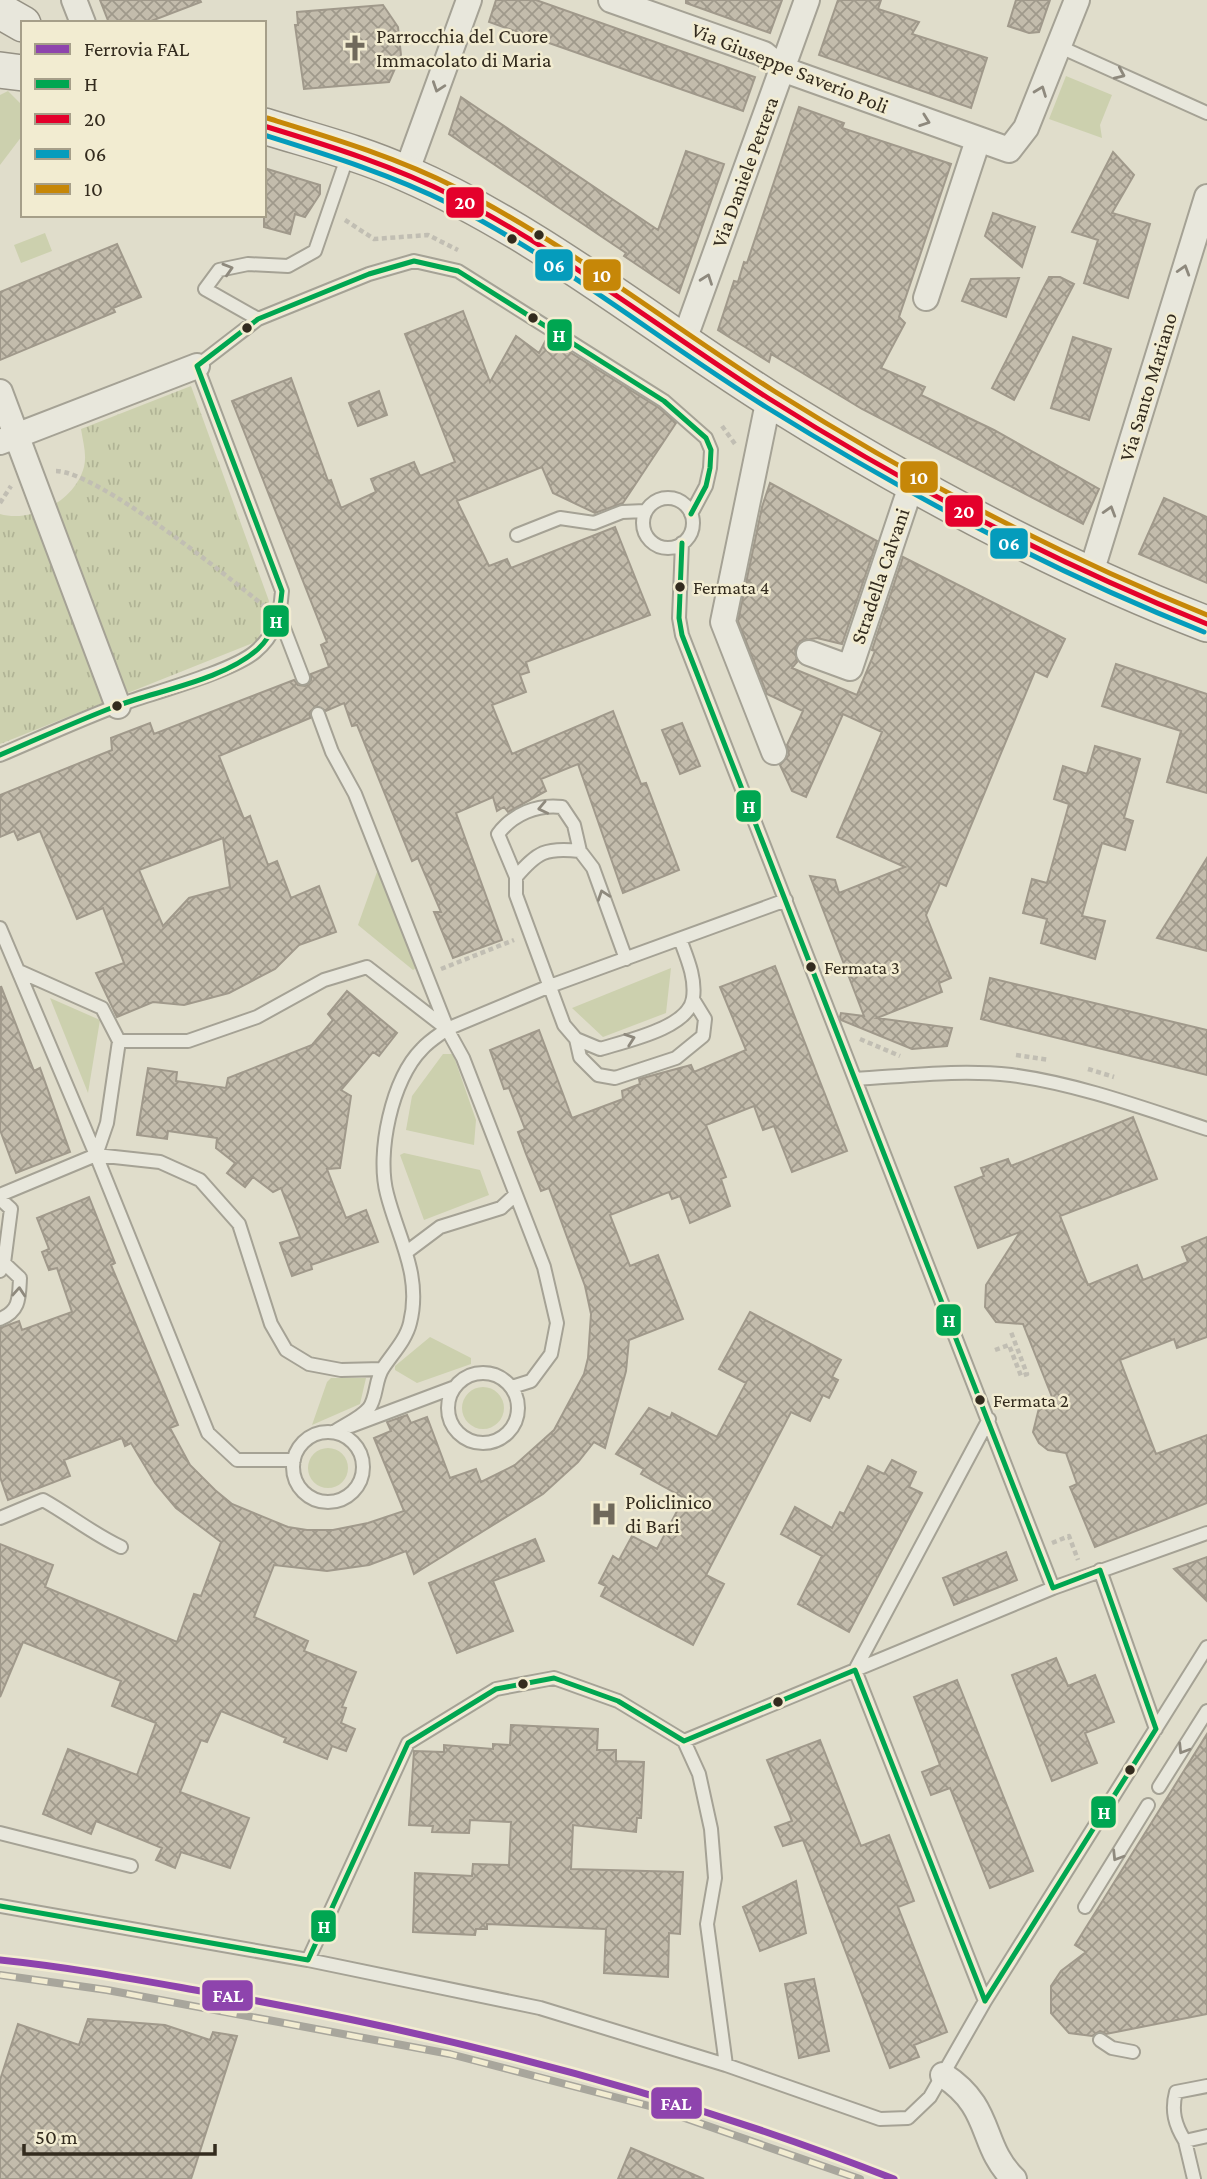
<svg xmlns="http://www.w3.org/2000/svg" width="1207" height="2179" font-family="'Crimson Pro',serif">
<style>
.grass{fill:#ccd0ae}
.park{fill:url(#park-tufts)}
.building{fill:url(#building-cross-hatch);stroke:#a0998b;stroke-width:2;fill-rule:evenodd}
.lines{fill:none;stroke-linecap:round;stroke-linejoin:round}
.lane-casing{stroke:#a5a295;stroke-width:16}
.street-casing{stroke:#a5a295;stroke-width:28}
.secondary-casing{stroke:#959184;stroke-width:38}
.path{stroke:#c1beb3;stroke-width:4.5;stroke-dasharray:5 3.5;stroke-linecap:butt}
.lane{stroke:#e8e7dc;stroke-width:12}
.street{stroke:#e8e7dc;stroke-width:24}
.secondary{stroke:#e8e7dc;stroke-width:35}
.rail-casing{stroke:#a8a69c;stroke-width:8}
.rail{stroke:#f2ecd1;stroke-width:5;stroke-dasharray:16;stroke-linecap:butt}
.bus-1-casing{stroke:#f2ecd1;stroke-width:10}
.bus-2-casing{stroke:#f2ecd1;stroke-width:10}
.bus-3-casing{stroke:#f2ecd1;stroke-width:10}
.bus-4-casing{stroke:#f2ecd1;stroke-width:10}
.bus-1{stroke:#00a651;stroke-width:5}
.bus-2{stroke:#e4002b;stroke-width:5}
.bus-3{stroke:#059cbc;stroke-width:5}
.bus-4{stroke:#c68708;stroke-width:5}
.rail-1-casing{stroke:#f2ecd1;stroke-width:12}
.rail-1{stroke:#8e44ad;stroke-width:7}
.oneway{stroke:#8e897d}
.bus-dot{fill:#332b1e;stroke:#f2ecd1;stroke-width:2.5}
.labels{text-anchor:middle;stroke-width:5;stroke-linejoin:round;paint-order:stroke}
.bus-label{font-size:19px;fill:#332b1e;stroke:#f2ecd1;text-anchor:start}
.poi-label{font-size:21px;fill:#332b1e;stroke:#f2ecd1;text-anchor:start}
.street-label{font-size:21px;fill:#332b1e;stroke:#f2ecd1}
.line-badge{stroke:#f2ecd1;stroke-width:2.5}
.badge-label{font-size:19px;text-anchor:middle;font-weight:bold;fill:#fff}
</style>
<defs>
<pattern id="park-tufts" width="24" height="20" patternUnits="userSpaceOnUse" patternTransform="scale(1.75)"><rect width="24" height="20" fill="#ccd0ae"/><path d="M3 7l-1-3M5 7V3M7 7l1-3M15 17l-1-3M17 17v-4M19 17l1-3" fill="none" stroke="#b0b395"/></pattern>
<pattern id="building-cross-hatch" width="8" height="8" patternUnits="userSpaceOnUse" patternTransform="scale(1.75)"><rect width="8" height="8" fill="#c3bcac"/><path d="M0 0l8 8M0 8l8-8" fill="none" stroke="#9f998b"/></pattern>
</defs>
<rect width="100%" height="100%" fill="#e0ddcb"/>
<path class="grass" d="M1066,76L1112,95L1100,125L1102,138L1049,119Z
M8,91L23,106L22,136L0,165V95Z
M45,233L52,251L21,263L14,245Z
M378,869L416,968L413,970L358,925Z
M671,968L666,1013L603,1037L572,1008Z
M50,998L100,1020L88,1093Z
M443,1054H453L476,1120L474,1145L406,1130L412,1096Z
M404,1153L480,1170L489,1195L424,1220L400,1155Z
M430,1337L471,1358V1364L417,1383L395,1370V1366Z
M331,1378H366L360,1404L312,1425L327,1382Z
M462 1408a21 21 0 1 1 42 0a21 21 0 1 1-42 0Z
M308 1468a20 20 0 1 1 40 0a20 20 0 1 1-40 0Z"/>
<path class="park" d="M191,386L269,601L258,641L0,744V514C32,523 75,501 84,467C87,455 83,442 81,429Z"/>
<path class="building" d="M100,0H200L201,2L146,23H109Z
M496,0H536L755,77L743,111L489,22Z
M686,0H782L770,33L686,3Z
M838,0H881L878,9L919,22L912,34L987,58L971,108L819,55Z
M1016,0H1050L1039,32L1029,33L1008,26Z
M383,5L398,27L401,55L389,82L304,89L295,25H298L297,12Z
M461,97L658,230L686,151L724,164L679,293L624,256L626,253L449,134Z
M799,107L844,123L842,128L951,164L899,317L905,323L881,368L925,387L921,395L994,430L1099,489L1083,524L862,409L771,354L769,362L718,330L734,281L738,282L744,262L747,263Z
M1113,152L1134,175L1112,213L1150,224L1128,298L1084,283L1098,240L1072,232Z
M264,168L320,185V194L305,217L295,214L290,234L264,227Z
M993,213L1035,227L1022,267L985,236Z
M117,244L141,297L113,308L115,312L0,360V292Z
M1049,277H1060L1074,284L1014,400L992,388Z
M1019,278L1006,317L962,301L971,279Z
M463,311L490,382L516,336L539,353L547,338L659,408L676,423L623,503L595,513L553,493L542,467L457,501L489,566L507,559L511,568L615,527L650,615L526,662L529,672L520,675L526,692L492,705L512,754L613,711L641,784L646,783L679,870L623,893L578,764L541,779L546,791L508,812L504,807L497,811L493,797L456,813L502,940L453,958L434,912H441L418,858L412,861L357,725L352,726L344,703L326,711L316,706L310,712V718L219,756L244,819L250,816L268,865L277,861L291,898L319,886L336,932L299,945L275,969L229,993L184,1005L153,1002L117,1017L96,973L124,963L103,908L77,919L40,831L18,840L14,831L0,837V795L112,750L111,738L150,723L154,734L294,680L298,685L305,686L311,680V674L329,667L321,645L327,642L232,401L291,378L328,481L331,480L341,508L376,492L371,479L414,462L420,476L455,462L405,334ZM223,838L230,887L189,898L163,926L139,870Z
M1073,337L1111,349L1089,420L1051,408Z
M379,391L387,415L358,426L349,403Z
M770,483L877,541L842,644L817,638L800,641L795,649L797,662L792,668L857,695L875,651L872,650L903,557L1065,639L1047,677L1035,671L946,886L940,883L926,915L951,978L939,983L942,992L877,1018L952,1028L947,1046L912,1049L841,1020L840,1017L841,1013L864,1016L810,876L835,880L839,893L905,867L837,837L882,732L843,714L806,797L792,791L780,765L789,755L787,745L803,711L767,694L738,621L762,507Z
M1164,498L1207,517V583L1139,554Z
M1116,664L1207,694V793L1167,782L1181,731L1102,706Z
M682,723L700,766L680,774L662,730Z
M1095,746L1140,759L1124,818L1133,821L1125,850L1102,843L1082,916L1105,921L1095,959L1041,943L1047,919L1023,913L1032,879L1047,883L1069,804L1054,799L1063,766L1087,774Z
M1207,858V951L1157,938L1181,900Z
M775,966L847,1151L792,1172L774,1126L763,1130L754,1106L706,1125L726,1177L721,1179L730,1206L690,1223L680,1196L672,1199L669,1192L610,1215L630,1266L658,1255L683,1319L629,1340L626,1371L605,1448L594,1442L578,1462L543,1494L414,1574L406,1551L369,1565L327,1571L274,1565L254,1617L308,1641L304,1651L356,1672L342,1707L346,1708L341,1723L355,1729L346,1751L332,1746L327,1759L284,1742L286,1738L221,1711L207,1742L201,1740L180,1792L249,1818L230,1868L181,1852L175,1868L156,1860L162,1848L96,1821L91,1834L43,1814L68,1749L137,1775L156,1723L112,1706L121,1681L23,1642L0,1697V1544L53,1565L45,1587L177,1642L194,1594L201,1596L221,1542L176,1508L155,1483L131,1443L125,1446L122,1438L64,1460L70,1476L8,1500L0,1477V1328L19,1321L22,1330L72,1312L57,1268L49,1270L42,1252L49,1249L37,1218L89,1197L115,1263L111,1265L178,1425L170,1428L190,1465L215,1490L232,1504L288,1527L307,1530H333L368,1523L404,1511L374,1438L391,1431L387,1422L407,1415L411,1423L427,1417L450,1478L476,1469L481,1482L515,1465L554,1430L584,1374L588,1358L591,1314L585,1286L549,1188L541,1191L526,1154L518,1132L525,1129L509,1088L504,1089L490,1050L539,1030L572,1118L623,1099L622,1091L640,1084L639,1079L691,1065L694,1072L746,1050L720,987Z
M990,978L1207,1030V1075L981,1019Z
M1,986L34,1071L40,1068L70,1152L16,1173L0,1130Z
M347,991L397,1033L379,1056L373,1052L341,1090L351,1096L340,1168L327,1169L346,1218L366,1210L378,1242L311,1265L312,1269L292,1276L280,1243L300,1237L281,1188L273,1192L253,1177L245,1187L227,1173L235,1163L216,1148L217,1138L168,1131L167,1139L137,1135L148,1068L177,1072L176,1081L226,1088L228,1078L312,1045L333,1020L328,1014Z
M1133,1117L1157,1179L1060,1216L1088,1285L1137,1265L1143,1280L1188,1262L1182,1247L1207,1237V1337L1177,1348L1174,1339L1120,1360L1156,1454L1207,1435V1503L1095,1547L1070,1487L1077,1484L1066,1453L1048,1450L1039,1443L1033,1432L1039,1408L1052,1397L1023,1324L996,1322L985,1307L986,1285L1020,1232L978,1248L955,1187L984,1176L981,1168L1008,1159L1011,1166Z
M750,1312L841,1360L832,1377L838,1380L829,1398L823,1395L810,1421L791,1412L706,1575L724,1584L693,1645L601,1596L606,1586L599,1583L613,1556L619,1560L632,1536L657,1549L684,1498L641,1474L644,1469L616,1454L649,1408L670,1418L672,1413L717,1437L746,1383L719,1369Z
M892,1460L916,1472L909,1487L922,1493L849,1632L798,1604L822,1556L781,1534L795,1507L832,1528L840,1512L844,1514L868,1466L884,1474Z
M535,1539L544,1561L493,1581L513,1631L457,1653L429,1583Z
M1006,1552L1017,1580L954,1605L943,1578Z
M1207,1557V1601L1174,1569Z
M1056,1658L1068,1686L1095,1675L1114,1722L1085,1733L1097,1763L1052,1781L1012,1675Z
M957,1680L1033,1871L990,1888L950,1788L931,1795L922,1772L940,1765L914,1697Z
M511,1725L598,1729L597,1750H616V1761L644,1762L641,1818H637L636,1832L573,1825L571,1869L683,1872L680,1934L669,1933L668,1977L604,1973L606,1929L487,1924V1929H476L475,1935L413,1932L415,1873L472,1876L473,1864L509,1865L511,1822L470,1820L469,1833L432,1832L433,1826L409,1825L414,1751L444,1752V1745L493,1749V1744L510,1745Z
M1207,1734V2014L1106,2034L1100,2031L1092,2036L1069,2033L1051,2013V1986L1061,1971L1086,1952L1075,1945Z
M820,1740L861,1846L889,1835L914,1901L898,1907L947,2032L914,2045L919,2057L890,2068L803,1840L783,1846L775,1827L792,1821L767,1760Z
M796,1881L806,1933L760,1951L743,1907Z
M814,1979L829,2051L799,2058L785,1984Z
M88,2019L165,2025L210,2040L213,2032L237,2036L191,2179H0V2080L18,2024L79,2045Z
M631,2148L704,2179H618Z"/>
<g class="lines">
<g class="lane-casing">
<path id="lane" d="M1058,46L1207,113
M258,319L205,289L219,270L248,264L288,266L315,251L348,155
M643 523a25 25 0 1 1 50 0a25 25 0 1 1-50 0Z
M517,535L560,518L594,523L622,512L645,511
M682,543L679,618L682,635L1053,1588
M280,618L303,678
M318,714L332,752L355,794L446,1025
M0,755C40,738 79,720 119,705C152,693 231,672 255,652C275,635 280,617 282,591L197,366L258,319L369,274L414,261L458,271L664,401L706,438L711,450L710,468L706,486L691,514
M516,877L498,834C513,814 537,804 562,807L574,825L580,851
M0,928L96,1155L208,1433L237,1460H294
M626,959L593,868L580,851C546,847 537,852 516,877V895L564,1025L576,1039L600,1049C626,1041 689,1028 693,998C696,978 687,958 680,939
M21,972L102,1008L119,1041L107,1123L96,1155
M576,1039L580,1057L598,1075L615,1078L676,1058L703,1036L705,1019L694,1001
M119,1041H188L257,1017L324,980L367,967L447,1029
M855,1079C906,1076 960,1069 1011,1075C1078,1084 1143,1108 1207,1129
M0,1195L96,1155L160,1162L200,1180L239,1224L271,1324L286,1350L309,1364L341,1370L382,1369
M0,1199L11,1209L4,1263L0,1271
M408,1251L440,1227L501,1208L514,1196
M0,1319C20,1311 19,1298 20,1278L4,1263
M448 1408a35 35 0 1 1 70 0a35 35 0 1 1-70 0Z
M512,1387L531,1381L551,1354L557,1323L544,1267L463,1058L447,1029L550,986L786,900
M351,1426L455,1387
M334,1432C344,1425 361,1418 369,1408C377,1398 375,1379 383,1368C392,1354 406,1340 410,1323C422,1275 398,1238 387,1194C376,1153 392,1079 422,1049C429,1041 439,1035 447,1029
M293 1467a35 35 0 1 1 70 0a35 35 0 1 1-70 0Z
M0,1518L43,1500C70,1515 93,1534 121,1547
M1100,1570L1156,1729
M684,1741L1053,1588L1207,1533
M1159,1787L1207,1711
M0,1833L131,1866
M0,1906L308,1960L540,2008L726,2065L880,2119L908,2118L930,2097L985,2001L1207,1647
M1085,1907L1148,1805
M308,1960L408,1743L496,1689L554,1678L618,1701L684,1741L699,1774L711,1829L715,1878L707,1924L726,2065
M985,2001L855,1670L989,1419
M1100,2040L1112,2048L1133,2052
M1207,2086L1176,2092C1171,2111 1175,2125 1185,2141L1207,2136
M1185,2141L1194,2179"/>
</g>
<g class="street-casing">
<path id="street" d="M74,0L83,23
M611,0L764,54L782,69L1009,150L1026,128L1077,0
M406,173L469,0
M926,298L978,140
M683,343L807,0
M0,392L118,706
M769,398L723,622L774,752
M0,442L197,366
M1090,576L1207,197
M809,653L850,668L912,483
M943,2075C994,2108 979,2145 1014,2179"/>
</g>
<g class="secondary-casing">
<path id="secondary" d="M0,11L23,24
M0,70L23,73
M264,126C312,141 361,153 407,174C537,231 648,322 768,398C907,485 1053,565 1207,624"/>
</g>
<path class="path" d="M345,220L374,239L428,235L458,250
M722,426L735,444
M56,471C98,472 226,575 264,606
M0,503L11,486
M441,969L514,940
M860,1039L900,1056
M1016,1055L1049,1060
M1088,1069L1114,1077
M995,1350L1009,1345L1021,1376L1027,1374L1011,1332
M1052,1543L1069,1536L1078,1560"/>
<use href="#lane" class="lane"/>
<use href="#street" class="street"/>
<use href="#secondary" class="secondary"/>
<g class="rail-casing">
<path id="rail" d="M0,1975L107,1990L450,2054L653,2107L860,2179"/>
</g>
<use href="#rail" class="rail"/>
<g class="bus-1-casing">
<path id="bus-1" d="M682,543L679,618L682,635L1053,1588L1100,1570L1156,1729L985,2001
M0,755C40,738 79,720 119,705C161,690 225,679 258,649C275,633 280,613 282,591L197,366L258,319L369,274L414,261L458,271L664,401L706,438L711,450L710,468L706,486L691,514
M0,1906L308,1960L408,1743L496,1689L554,1678L618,1701L684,1741L855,1670L985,2001"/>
</g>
<g class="bus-2-casing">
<path id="bus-2" d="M264,126C330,146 394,166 455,197C566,254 663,331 768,398C907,486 1054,562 1207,624"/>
</g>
<g class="bus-3-casing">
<path id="bus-3" d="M264,135C328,155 390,174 450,204C562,261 660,341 766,407C906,494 1051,571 1204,632"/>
</g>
<g class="bus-4-casing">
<path id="bus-4" d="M267,118C332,138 396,157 457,188C569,245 668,324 774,391C912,478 1056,554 1207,615"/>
</g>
<use href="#bus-1" class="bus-1"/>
<use href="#bus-2" class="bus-2"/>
<use href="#bus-3" class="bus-3"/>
<use href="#bus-4" class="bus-4"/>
<g class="rail-1-casing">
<path id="rail-1" d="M0,1960C78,1968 154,1983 230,1996C458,2037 679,2094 894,2179"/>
</g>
<use href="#rail-1" class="rail-1"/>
</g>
<defs><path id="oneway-chevron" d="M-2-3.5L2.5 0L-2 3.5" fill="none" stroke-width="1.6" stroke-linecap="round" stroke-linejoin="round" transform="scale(1.75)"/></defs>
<g class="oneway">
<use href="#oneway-chevron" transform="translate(1120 74) rotate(24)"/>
<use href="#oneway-chevron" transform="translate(438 87) rotate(109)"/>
<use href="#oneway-chevron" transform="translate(1041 91) rotate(-69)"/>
<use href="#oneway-chevron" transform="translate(925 121) rotate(20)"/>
<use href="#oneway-chevron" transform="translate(228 269) rotate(-17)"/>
<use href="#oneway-chevron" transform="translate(1184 270) rotate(-73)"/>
<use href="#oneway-chevron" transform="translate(707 279) rotate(-70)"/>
<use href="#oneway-chevron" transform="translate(1110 511) rotate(-73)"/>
<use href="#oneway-chevron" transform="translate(543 808) rotate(168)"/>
<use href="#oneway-chevron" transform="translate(603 895) rotate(-109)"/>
<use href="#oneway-chevron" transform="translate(630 1039) rotate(-19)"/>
<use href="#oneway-chevron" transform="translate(19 1292) rotate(-86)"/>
<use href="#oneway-chevron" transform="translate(1183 1749) rotate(122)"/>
<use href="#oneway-chevron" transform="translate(1117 1856) rotate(122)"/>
</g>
<defs>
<g id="church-bare" transform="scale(2.1)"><path d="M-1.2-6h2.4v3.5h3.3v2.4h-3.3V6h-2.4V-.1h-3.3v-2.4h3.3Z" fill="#70695b" stroke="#f2ecd1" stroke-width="2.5" paint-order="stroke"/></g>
<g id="hospital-bare" transform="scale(2.1)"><path d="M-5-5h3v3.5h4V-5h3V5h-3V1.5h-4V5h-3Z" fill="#70695b" stroke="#f2ecd1" stroke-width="2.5" paint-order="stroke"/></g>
</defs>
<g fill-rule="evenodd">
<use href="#church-bare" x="355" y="48"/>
<use href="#hospital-bare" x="604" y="1514"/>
</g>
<g class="bus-dot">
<circle cx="539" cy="235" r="6"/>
<circle cx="512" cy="239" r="6"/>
<circle cx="533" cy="318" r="6"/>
<circle cx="247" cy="328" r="6"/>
<circle cx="680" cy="587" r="6"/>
<circle cx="117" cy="706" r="6"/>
<circle cx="811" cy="967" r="6"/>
<circle cx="980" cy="1400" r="6"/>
<circle cx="523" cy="1684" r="6"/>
<circle cx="778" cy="1702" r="6"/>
<circle cx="1130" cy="1770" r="6"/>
</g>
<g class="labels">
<g class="bus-label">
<text x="693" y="594">Fermata 4</text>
<text x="824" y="974">Fermata 3</text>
<text x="993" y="1407">Fermata 2</text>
</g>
<g class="poi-label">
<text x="376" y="43">Parrocchia del Cuore<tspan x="376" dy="24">Immacolato di Maria</tspan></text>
<text x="625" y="1509">Policlinico<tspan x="625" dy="24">di Bari</tspan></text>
</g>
<g class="street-label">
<text transform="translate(790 68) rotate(22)" y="7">Via Giuseppe Saverio Poli</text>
<text transform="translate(745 172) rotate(-70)" y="7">Via Daniele Petrera</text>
<text transform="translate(1148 387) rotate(-73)" y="7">Via Santo Mariano</text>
<text transform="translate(880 576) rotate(-71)" y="7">Stradella Calvani</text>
</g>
</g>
<g class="line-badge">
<rect x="445" y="186" width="40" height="33" rx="7" fill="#e4002b"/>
<rect x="534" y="248" width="40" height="34" rx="7" fill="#059cbc"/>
<rect x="582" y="258" width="40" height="34" rx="7" fill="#c68708"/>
<rect x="546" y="318" width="27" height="34" rx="7" fill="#00a651"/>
<rect x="899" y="460" width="40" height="34" rx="7" fill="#c68708"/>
<rect x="944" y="494" width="40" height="34" rx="7" fill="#e4002b"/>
<rect x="989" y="527" width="40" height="33" rx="7" fill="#059cbc"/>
<rect x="262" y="604" width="28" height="34" rx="7" fill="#00a651"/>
<rect x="735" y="789" width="27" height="34" rx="7" fill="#00a651"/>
<rect x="935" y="1303" width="27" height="34" rx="7" fill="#00a651"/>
<rect x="1090" y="1795" width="27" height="34" rx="7" fill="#00a651"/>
<rect x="310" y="1909" width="27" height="34" rx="7" fill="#00a651"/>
<rect x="201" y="1979" width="53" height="33" rx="7" fill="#8e44ad"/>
<rect x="650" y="2086" width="53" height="34" rx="7" fill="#8e44ad"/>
</g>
<g class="badge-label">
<text x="465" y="209">20</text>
<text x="554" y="272">06</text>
<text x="602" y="282">10</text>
<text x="559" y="342">H</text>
<text x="919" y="484">10</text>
<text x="964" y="518">20</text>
<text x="1009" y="550">06</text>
<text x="276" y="628">H</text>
<text x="749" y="813">H</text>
<text x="949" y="1327">H</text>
<text x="1104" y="1819">H</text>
<text x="324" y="1933">H</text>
<text x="228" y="2002">FAL</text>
<text x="676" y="2110">FAL</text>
</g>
<rect x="21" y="21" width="245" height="196" fill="#f2ecd1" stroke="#a69f89" stroke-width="2"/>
<rect x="35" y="44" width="35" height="10" fill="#8e44ad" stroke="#a69f89" stroke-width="2"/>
<text x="84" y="56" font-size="21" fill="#332b1e">Ferrovia FAL</text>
<rect x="35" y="79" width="35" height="10" fill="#00a651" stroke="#a69f89" stroke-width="2"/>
<text x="84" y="91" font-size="21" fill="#332b1e">H</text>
<rect x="35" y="114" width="35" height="10" fill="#e4002b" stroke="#a69f89" stroke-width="2"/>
<text x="84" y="126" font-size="21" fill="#332b1e">20</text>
<rect x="35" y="149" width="35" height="10" fill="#059cbc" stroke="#a69f89" stroke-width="2"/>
<text x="84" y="161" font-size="21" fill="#332b1e">06</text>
<rect x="35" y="184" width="35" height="10" fill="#c68708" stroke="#a69f89" stroke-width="2"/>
<text x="84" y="196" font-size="21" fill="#332b1e">10</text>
<path d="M24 2144v10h191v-10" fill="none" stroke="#332b1e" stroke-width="3.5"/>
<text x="35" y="2144" font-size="21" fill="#332b1e" stroke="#f2ecd1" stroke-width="5" paint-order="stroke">50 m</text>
</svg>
